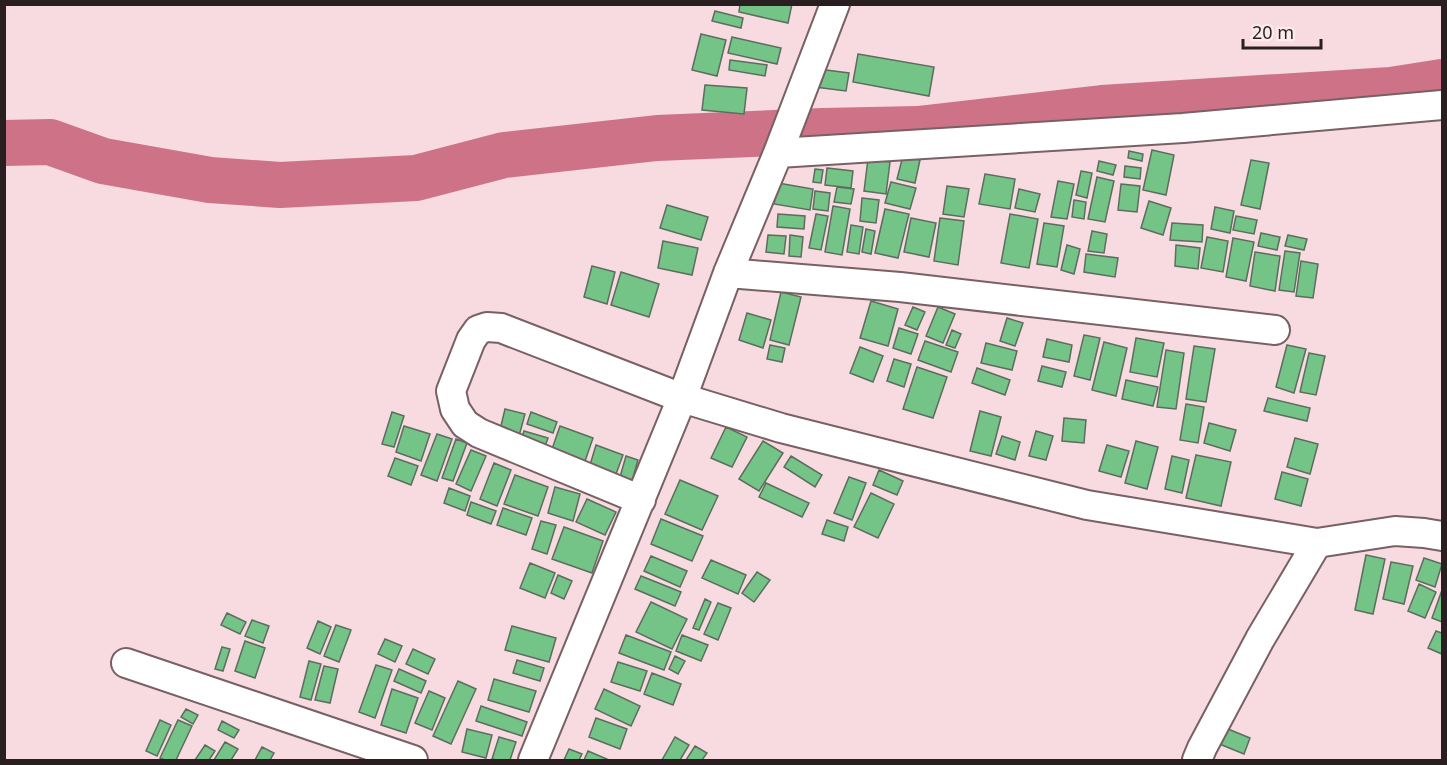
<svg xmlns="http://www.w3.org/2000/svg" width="1447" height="765" font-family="'Noto Sans',sans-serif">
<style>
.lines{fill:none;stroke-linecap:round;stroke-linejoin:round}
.river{stroke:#ce7287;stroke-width:46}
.building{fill:#75c487;stroke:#5c6d5f;stroke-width:1.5}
.street-casing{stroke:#786064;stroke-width:32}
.street{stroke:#fff;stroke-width:28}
</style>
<rect width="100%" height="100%" fill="#f7dbe0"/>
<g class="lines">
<path class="river" d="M4,143L50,142L103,161L210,180L280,185L416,178L504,155L657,138L823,131L918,129L1102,108L1391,90L1442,82"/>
</g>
<path class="building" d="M740,4H792L788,23L739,12Z
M715,11L743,18L741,28L712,21Z
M701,34L726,40L717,76L692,70Z
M732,37L781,48L777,64L728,53Z
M858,54L934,67L929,96L853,82Z
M730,60L767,65L765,76L729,70Z
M818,69L849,73L846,91L815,87Z
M705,85L747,88L744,114L702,110Z
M1152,150L1174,155L1166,195L1143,190Z
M1129,151L1143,154L1142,161L1128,158Z
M903,156L920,160L915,183L897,179Z
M868,159L890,162L886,194L864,191Z
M1251,160L1269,163L1260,209L1241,205Z
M1099,161L1116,165L1113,175L1097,171Z
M1125,166L1141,168L1140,179L1124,177Z
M827,168L853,171L851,188L825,185Z
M815,169L823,170L821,183L813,182Z
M1081,171L1092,173L1087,198L1076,195Z
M985,174L1015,179L1010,209L979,204Z
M1097,177L1114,181L1105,222L1088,219Z
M1058,181L1074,184L1067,219L1051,217Z
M891,182L916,188L910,209L885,203Z
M778,183L813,189L810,210L774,204Z
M1121,184L1140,186L1137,212L1118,210Z
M947,186L969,189L964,217L943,214Z
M837,187L854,189L851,204L834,202Z
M1019,189L1040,194L1035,212L1015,208Z
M815,191L830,193L828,211L813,209Z
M862,198L879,200L876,223L860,221Z
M1074,200L1086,202L1084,219L1072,217Z
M1149,201L1171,208L1163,235L1141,228Z
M667,205L708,217L701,240L660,228Z
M833,206L850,209L842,255L825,252Z
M1215,207L1234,211L1230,233L1211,229Z
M885,209L909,214L898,258L875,253Z
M778,214L805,216L804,229L777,227Z
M816,214L828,216L821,250L809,248Z
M1010,214L1038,219L1029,268L1001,263Z
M1236,216L1257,220L1254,234L1233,230Z
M911,218L936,223L929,257L904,252Z
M940,218L964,221L958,265L934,261Z
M1044,223L1064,226L1057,267L1037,264Z
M1172,223L1203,225L1202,242L1170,240Z
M851,225L863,227L859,254L847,252Z
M866,229L875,231L871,254L862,252Z
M1092,231L1107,234L1104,253L1088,251Z
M1261,233L1280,237L1277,250L1258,246Z
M768,235L786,236L784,254L766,252Z
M790,235L803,237L801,257L789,256Z
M1288,235L1307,239L1304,250L1285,246Z
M1207,237L1228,241L1223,272L1201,268Z
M1233,238L1254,242L1246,281L1226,277Z
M663,241L698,248L692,275L658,268Z
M1067,245L1080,249L1074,274L1061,270Z
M1176,245L1200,248L1198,269L1175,266Z
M1285,251L1300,253L1294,292L1279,290Z
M1255,252L1280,256L1275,291L1250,286Z
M1086,254L1118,258L1115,277L1084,272Z
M1301,261L1318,264L1313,298L1296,296Z
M592,266L615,272L607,304L584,297Z
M621,272L659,284L649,317L611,305Z
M781,292L801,297L789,345L770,340Z
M871,301L898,309L888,346L860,338Z
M913,307L925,312L917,330L905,325Z
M938,307L955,314L943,343L926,336Z
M747,313L771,320L763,348L739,340Z
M1007,318L1023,323L1015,346L1000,341Z
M899,328L918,334L911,354L893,348Z
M952,330L961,334L955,348L946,345Z
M1084,335L1100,338L1090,380L1074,376Z
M1136,338L1164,343L1157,377L1130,372Z
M1047,339L1072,345L1069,362L1043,357Z
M925,341L958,352L951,372L918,360Z
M1104,342L1127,348L1116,396L1092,390Z
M986,343L1017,351L1012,370L981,363Z
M770,345L785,348L782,362L767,359Z
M1287,345L1306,349L1294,393L1276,387Z
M1194,346L1215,349L1206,402L1186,399Z
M860,347L883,356L873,382L850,373Z
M1166,350L1184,353L1176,409L1157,407Z
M1309,353L1325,356L1316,395L1300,392Z
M894,359L911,364L904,387L887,381Z
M1042,366L1066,372L1062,387L1038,381Z
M917,367L947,377L933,418L903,409Z
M977,368L1010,380L1005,395L972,383Z
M1126,380L1158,387L1153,406L1122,399Z
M1268,398L1310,408L1307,421L1264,411Z
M1186,404L1204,407L1198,443L1180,440Z
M505,409L525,414L519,436L500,430Z
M980,411L1001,417L991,456L970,451Z
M392,412L404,416L394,447L382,444Z
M531,412L557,422L553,433L527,424Z
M1064,418L1086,420L1084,443L1062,441Z
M1209,423L1236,430L1230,451L1204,443Z
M404,426L430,434L421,461L396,452Z
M560,426L593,438L584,464L551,452Z
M726,427L747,437L732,467L711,458Z
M524,431L548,438L543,452L519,446Z
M1036,431L1053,436L1046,460L1029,456Z
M437,434L452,439L437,481L421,475Z
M1002,436L1020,442L1015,460L996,454Z
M1295,438L1318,444L1310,474L1287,467Z
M456,439L467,443L453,481L442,478Z
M763,441L783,453L759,491L739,479Z
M1136,441L1158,447L1147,489L1125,483Z
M596,445L623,455L616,474L590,465Z
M1107,445L1129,451L1121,477L1099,471Z
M471,450L486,456L471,491L456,484Z
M1196,455L1231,462L1221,506L1186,498Z
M626,456L638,460L632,481L620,477Z
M791,456L822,475L815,487L784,467Z
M1172,456L1189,460L1182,493L1165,489Z
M395,458L418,466L411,485L388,476Z
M494,463L511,470L497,506L480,499Z
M879,470L903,481L897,495L873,485Z
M1282,472L1308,479L1301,506L1275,499Z
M515,475L548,487L538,516L504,504Z
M849,477L866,483L852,520L834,513Z
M680,480L718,496L702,530L665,514Z
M766,483L809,503L802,517L759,497Z
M555,487L580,494L573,521L548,513Z
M449,488L470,496L465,511L444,503Z
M871,493L894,504L878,538L854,527Z
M587,499L616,512L605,535L576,522Z
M471,502L496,511L491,524L467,515Z
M503,508L532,518L526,535L497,525Z
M661,519L703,536L692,561L651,544Z
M827,520L848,527L844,541L822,534Z
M541,521L556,525L547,554L532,549Z
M564,527L603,541L592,573L552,559Z
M1366,555L1385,559L1373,614L1355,610Z
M651,556L687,571L680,587L644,571Z
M1424,558L1442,564L1435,587L1416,580Z
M711,560L746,575L738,594L702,578Z
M1391,562L1413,566L1404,604L1383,599Z
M530,563L555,573L545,598L520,588Z
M757,572L770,580L754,602L742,593Z
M558,575L572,581L564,599L551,593Z
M641,576L681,592L675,606L635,589Z
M1419,584L1436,592L1425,618L1408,611Z
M1442,590V622L1432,618Z
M705,599L711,602L699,630L693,628Z
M651,602L687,619L672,649L636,632Z
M718,603L731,608L718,640L704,634Z
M227,613L246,622L240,634L221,625Z
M252,620L269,626L263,643L245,636Z
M318,621L331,627L320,654L307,648Z
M336,625L351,630L339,662L324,656Z
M512,626L556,638L549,662L505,650Z
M1436,631L1442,633V654L1428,648Z
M626,635L671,652L664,670L619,653Z
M682,635L708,645L701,661L676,651Z
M385,639L402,646L395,662L378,654Z
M245,641L265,648L255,678L235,671Z
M222,647L230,649L223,671L215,669Z
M413,649L435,659L428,674L406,664Z
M675,656L685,661L678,674L669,669Z
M517,660L544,668L540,681L513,673Z
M309,661L321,664L311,700L300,697Z
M618,662L647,671L640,691L611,682Z
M376,665L392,670L375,718L359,712Z
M324,666L338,669L330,703L315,700Z
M399,669L426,681L421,693L394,681Z
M652,673L681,684L673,705L644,694Z
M494,679L536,691L529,712L488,700Z
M458,681L476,689L451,744L433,736Z
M392,689L418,698L406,733L381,725Z
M604,689L640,706L631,726L595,709Z
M429,691L445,698L432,730L415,723Z
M481,706L527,722L522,736L476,721Z
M186,709L198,715L193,724L181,717Z
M596,718L627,729L620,749L589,737Z
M160,720L171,725L157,756L146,751Z
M178,720L192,726L176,760H165L160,758Z
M222,721L239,730L234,738L218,730Z
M1223,727L1250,738L1244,754L1217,743Z
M467,729L492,735L486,758L462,752Z
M499,737L516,742L510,760H497L492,759Z
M675,737L689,745L680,760H662Z
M225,742L238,749L231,760H214Z
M205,745L215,751L209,760H195Z
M695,746L707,753L702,760H686Z
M262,747L274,753L270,760H255Z
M569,749L582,754L579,760H564Z
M588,751L609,760H584Z"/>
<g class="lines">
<g class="street-casing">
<path id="street" d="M778,153L1183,128L1442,105
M728,273L900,287L1275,330
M641,500L479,433L465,424L455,409L451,391L471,340L478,330L487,327L501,328L682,398L781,428L1087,505L1317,543L1395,531L1424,533L1442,536
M126,663L413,760
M533,760L682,398L728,273L778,153L835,4
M1197,760L1202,748L1260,639L1317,543"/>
</g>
<use href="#street" class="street"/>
</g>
<rect width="1447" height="765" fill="none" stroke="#291f20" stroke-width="12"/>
<path d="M1243 39v9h78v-9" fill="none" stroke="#291f20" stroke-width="3"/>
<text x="1252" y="39" font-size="18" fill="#291f20" stroke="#fcebee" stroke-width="4.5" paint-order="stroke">20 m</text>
</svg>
